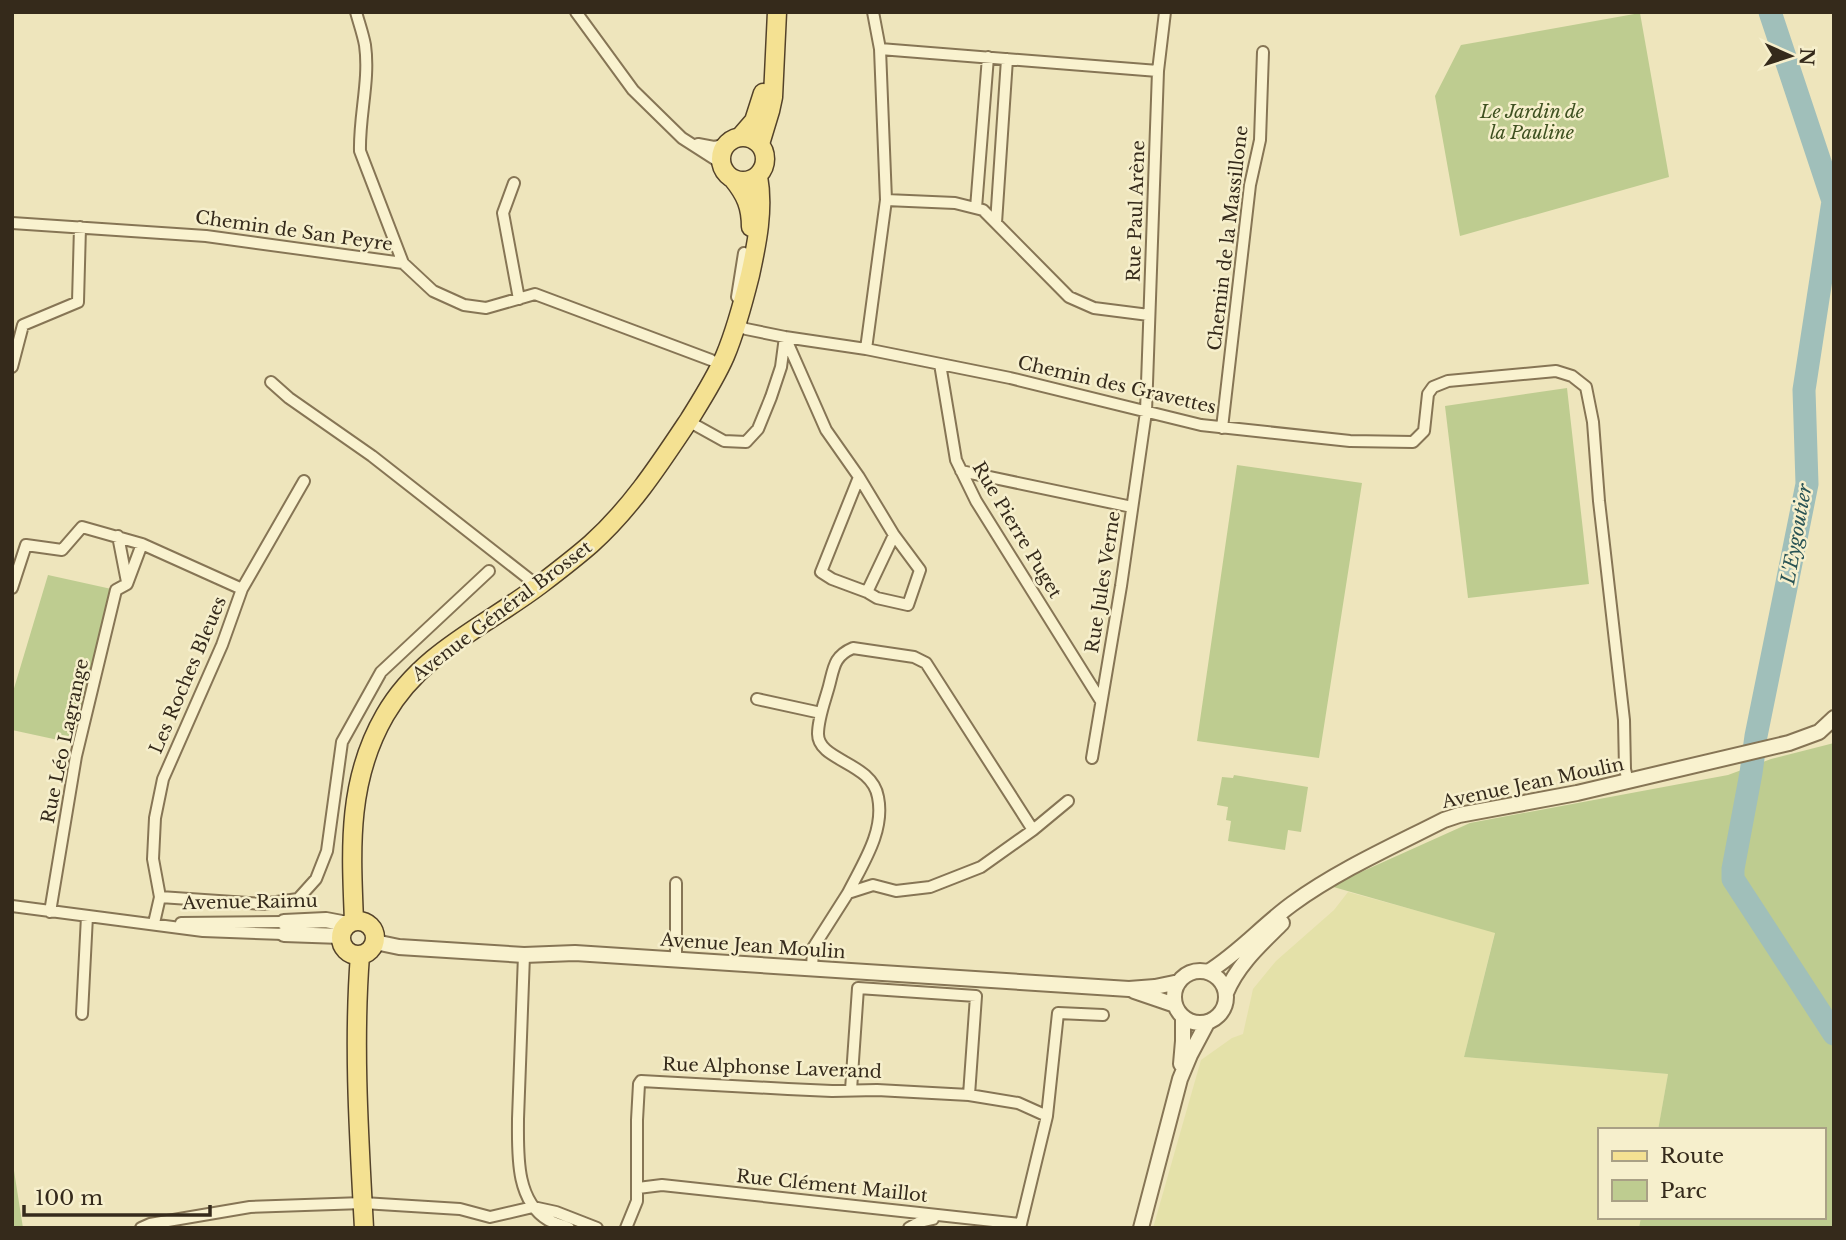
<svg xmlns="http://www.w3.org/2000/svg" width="1846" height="1240" font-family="'Libre Baskerville',serif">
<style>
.farmland{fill:#e4e1a9}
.green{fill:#becc90}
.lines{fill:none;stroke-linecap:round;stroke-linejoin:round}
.river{stroke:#a0bfba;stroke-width:23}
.minor-casing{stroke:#867555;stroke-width:14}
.tertiary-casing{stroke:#867555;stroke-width:18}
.primary-casing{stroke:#53422a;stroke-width:21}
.minor{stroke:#f9f2cf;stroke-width:10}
.tertiary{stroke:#f9f2cf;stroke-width:14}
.primary{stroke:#f4e192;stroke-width:18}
.labels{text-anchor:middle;stroke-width:5;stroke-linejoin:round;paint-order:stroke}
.park-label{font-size:18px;font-style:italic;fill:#3f5121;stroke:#f6efcc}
.street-label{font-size:18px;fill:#352a1b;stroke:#f6efcc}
.water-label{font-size:19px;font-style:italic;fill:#295355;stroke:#f6efcc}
</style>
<rect width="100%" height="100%" fill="#eee5bc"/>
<path class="farmland" d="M1348,892L1495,932L1464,1057L1668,1074L1658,1130H1599V1217H1641L1639,1228H1153L1201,1060L1232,1038L1243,1034L1253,989L1276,961L1334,910Z"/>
<path class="green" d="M1640,13L1669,177L1460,236L1435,96L1461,45Z
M1567,388L1589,584L1468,598L1445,406Z
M1237,465L1362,483L1319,758L1197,741Z
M48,575L116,590L72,743L12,730V695Z
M1834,743V1228H1639L1641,1217H1823V1130H1658L1668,1074L1464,1057L1495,933L1330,886L1470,823L1728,775L1771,759Z
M1234,775L1308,787L1301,832L1288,830L1285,850L1228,841L1231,821L1226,820L1228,807L1217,805L1222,777L1233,778Z
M12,1158L23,1228H12Z"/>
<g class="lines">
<path class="river" d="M1770,12L1833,201L1804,390L1807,484L1756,736L1751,773L1733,869V879L1834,1034"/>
<g class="minor-casing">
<path id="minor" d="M356,12C359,23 363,34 365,45C370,80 359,116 360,151L403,263
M576,12L633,90L682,138L721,163
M880,49L1158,71
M698,144L714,147L726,144
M514,183L503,213L519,299
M886,200L955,203L983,210L1069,297L1094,308L1149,315
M976,208L988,57
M12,223L206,236L403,263L433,291L464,305L486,308L535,294L711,360
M996,223L1007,59
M737,297L744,253
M734,323L746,329L785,337L866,349L1010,378L1201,425L1350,441L1413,442L1424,431L1428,394L1433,387L1448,381L1556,371L1572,376L1586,387L1593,422L1599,501L1624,720L1625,769L1628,782
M866,349L886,200L880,49L873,12
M940,364L956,460L976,501L1101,701
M12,367L23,325L78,302L80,227
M271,382L289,398L372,456L538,586
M688,421L724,441L746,442L758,429L771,397L781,367L785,337L826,430L859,477L821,572L832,579L867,592L894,535L859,477
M1222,428L1250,185L1260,140L1263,52
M961,471L1132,507
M118,536L127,582
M12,588L26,545L62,550L82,527L142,544L242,589
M867,592L877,598L908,605L920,570L894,535
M853,648L914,657L926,663L1033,830L981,867L930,887L896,891L873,885L848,893C863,863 885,831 878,797C872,762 818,761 818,734C818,718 825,701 829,686C834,667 834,656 853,648Z
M757,699L821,713
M1092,758L1121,586L1146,412L1158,71L1165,12
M1033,830L1068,801
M676,883V961
M160,897L262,904L298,899L316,879L327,851L342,742L381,672L489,571
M12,906L203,931L284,934
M50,912L76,756L116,590L127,584L142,544
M154,923L160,897L153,859L155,818L163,779L222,645L242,589L304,481
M181,923L284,922
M524,955L518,1119C518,1153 515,1200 548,1220C554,1223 562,1225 569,1228
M812,969L813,948L848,893
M82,1014L87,916
M851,1090L858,988L976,996L969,1095
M638,1188L662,1185L1021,1224
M141,1228L150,1224L250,1207L363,1203L460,1209L490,1217L533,1207L556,1212L597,1228
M626,1228L637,1201V1120L639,1084L641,1081L788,1089L832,1091L877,1090L969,1095L1018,1103L1047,1116
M909,1228L920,1222L933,1219
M1020,1228L1047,1116L1058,1013L1103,1015"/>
</g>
<g class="tertiary-casing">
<path id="tertiary" d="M284,922L326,920L347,924
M284,934L341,936
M375,942L399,947L524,955L575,953L1129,989L1155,987L1179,982
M1174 997a26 26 0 1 1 52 0a26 26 0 1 1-52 0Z
M1208,972C1239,953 1263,925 1292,904C1339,870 1393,846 1444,820L1459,815L1577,793L1789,743L1819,732L1834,718
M1134,991L1175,1005
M1226,993C1238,964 1261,944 1282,923
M1181,1064L1183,1041V1017
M1141,1228L1180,1079L1190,1055L1207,1023"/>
</g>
<g class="primary-casing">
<path id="primary" d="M741,136L754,121L763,93
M721 159a22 22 0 1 1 44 0a22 22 0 1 1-44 0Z
M760,144L770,111L773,97L777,12
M733,179C746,195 751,207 751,227
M341 938a17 17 0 1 1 34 0a17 17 0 1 1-34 0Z
M354,921C351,848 347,781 385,715C421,652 486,626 541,584C558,571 575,558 591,544C631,508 659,465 689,420C702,399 715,379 725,356C736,330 743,303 750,275C757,243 764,209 758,176
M360,955C353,1045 359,1137 364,1228"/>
</g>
<use href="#minor" class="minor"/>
<use href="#tertiary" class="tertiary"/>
<use href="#primary" class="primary"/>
</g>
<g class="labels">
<g class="park-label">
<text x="1532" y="118">Le Jardin de<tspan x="1532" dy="21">la Pauline</tspan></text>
</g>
<g class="street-label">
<text transform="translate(1136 211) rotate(-88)" y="6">Rue Paul Arène</text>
<text transform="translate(294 231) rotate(8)" y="6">Chemin de San Peyre</text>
<text transform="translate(1228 238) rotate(-83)" y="6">Chemin de la Massillone</text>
<text transform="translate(1117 385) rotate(13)" y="6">Chemin des Gravettes</text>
<text transform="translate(1017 530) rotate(59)" y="6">Rue Pierre Puget</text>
<text transform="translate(1103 582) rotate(-81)" y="6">Rue Jules Verne</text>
<text transform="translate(502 611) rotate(-37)" y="6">Avenue Général Brosset</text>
<text transform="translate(188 675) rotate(-67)" y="6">Les Roches Bleues</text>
<text transform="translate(65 741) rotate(-78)" y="6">Rue Léo Lagrange</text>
<text transform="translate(1533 783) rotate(-12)" y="6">Avenue Jean Moulin</text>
<text transform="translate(250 902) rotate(-1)" y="6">Avenue Raimu</text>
<text transform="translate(753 946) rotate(4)" y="6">Avenue Jean Moulin</text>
<text transform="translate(772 1068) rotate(2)" y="6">Rue Alphonse Laverand</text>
<text transform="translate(832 1186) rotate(6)" y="6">Rue Clément Maillot</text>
</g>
<g class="water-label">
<text transform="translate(1796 534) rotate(-80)" y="7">L'Eygoutier</text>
</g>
</g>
<rect width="1846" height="1240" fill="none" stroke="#352a1b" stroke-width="28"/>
<rect x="1598" y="1128" width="228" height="91" fill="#f6efcc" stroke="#a9a085" stroke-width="2"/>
<rect x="1612" y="1151" width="35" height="10" fill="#f4e192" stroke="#a9a085" stroke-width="2"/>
<text x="1660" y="1163" font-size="21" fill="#352a1b">Route</text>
<rect x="1612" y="1180" width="35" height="21" fill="#becc90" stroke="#a9a085" stroke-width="2"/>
<text x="1660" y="1198" font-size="21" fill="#352a1b">Parc</text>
<g transform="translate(1790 56) rotate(93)" stroke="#f6efcc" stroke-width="5" paint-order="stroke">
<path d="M0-5L12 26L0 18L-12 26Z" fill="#352a1b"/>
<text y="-10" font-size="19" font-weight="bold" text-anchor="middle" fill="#352a1b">N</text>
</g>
<path d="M24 1205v10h186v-10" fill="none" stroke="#352a1b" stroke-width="3.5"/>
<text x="35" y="1205" font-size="21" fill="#352a1b" stroke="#f6efcc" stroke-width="5" paint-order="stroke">100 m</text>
</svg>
